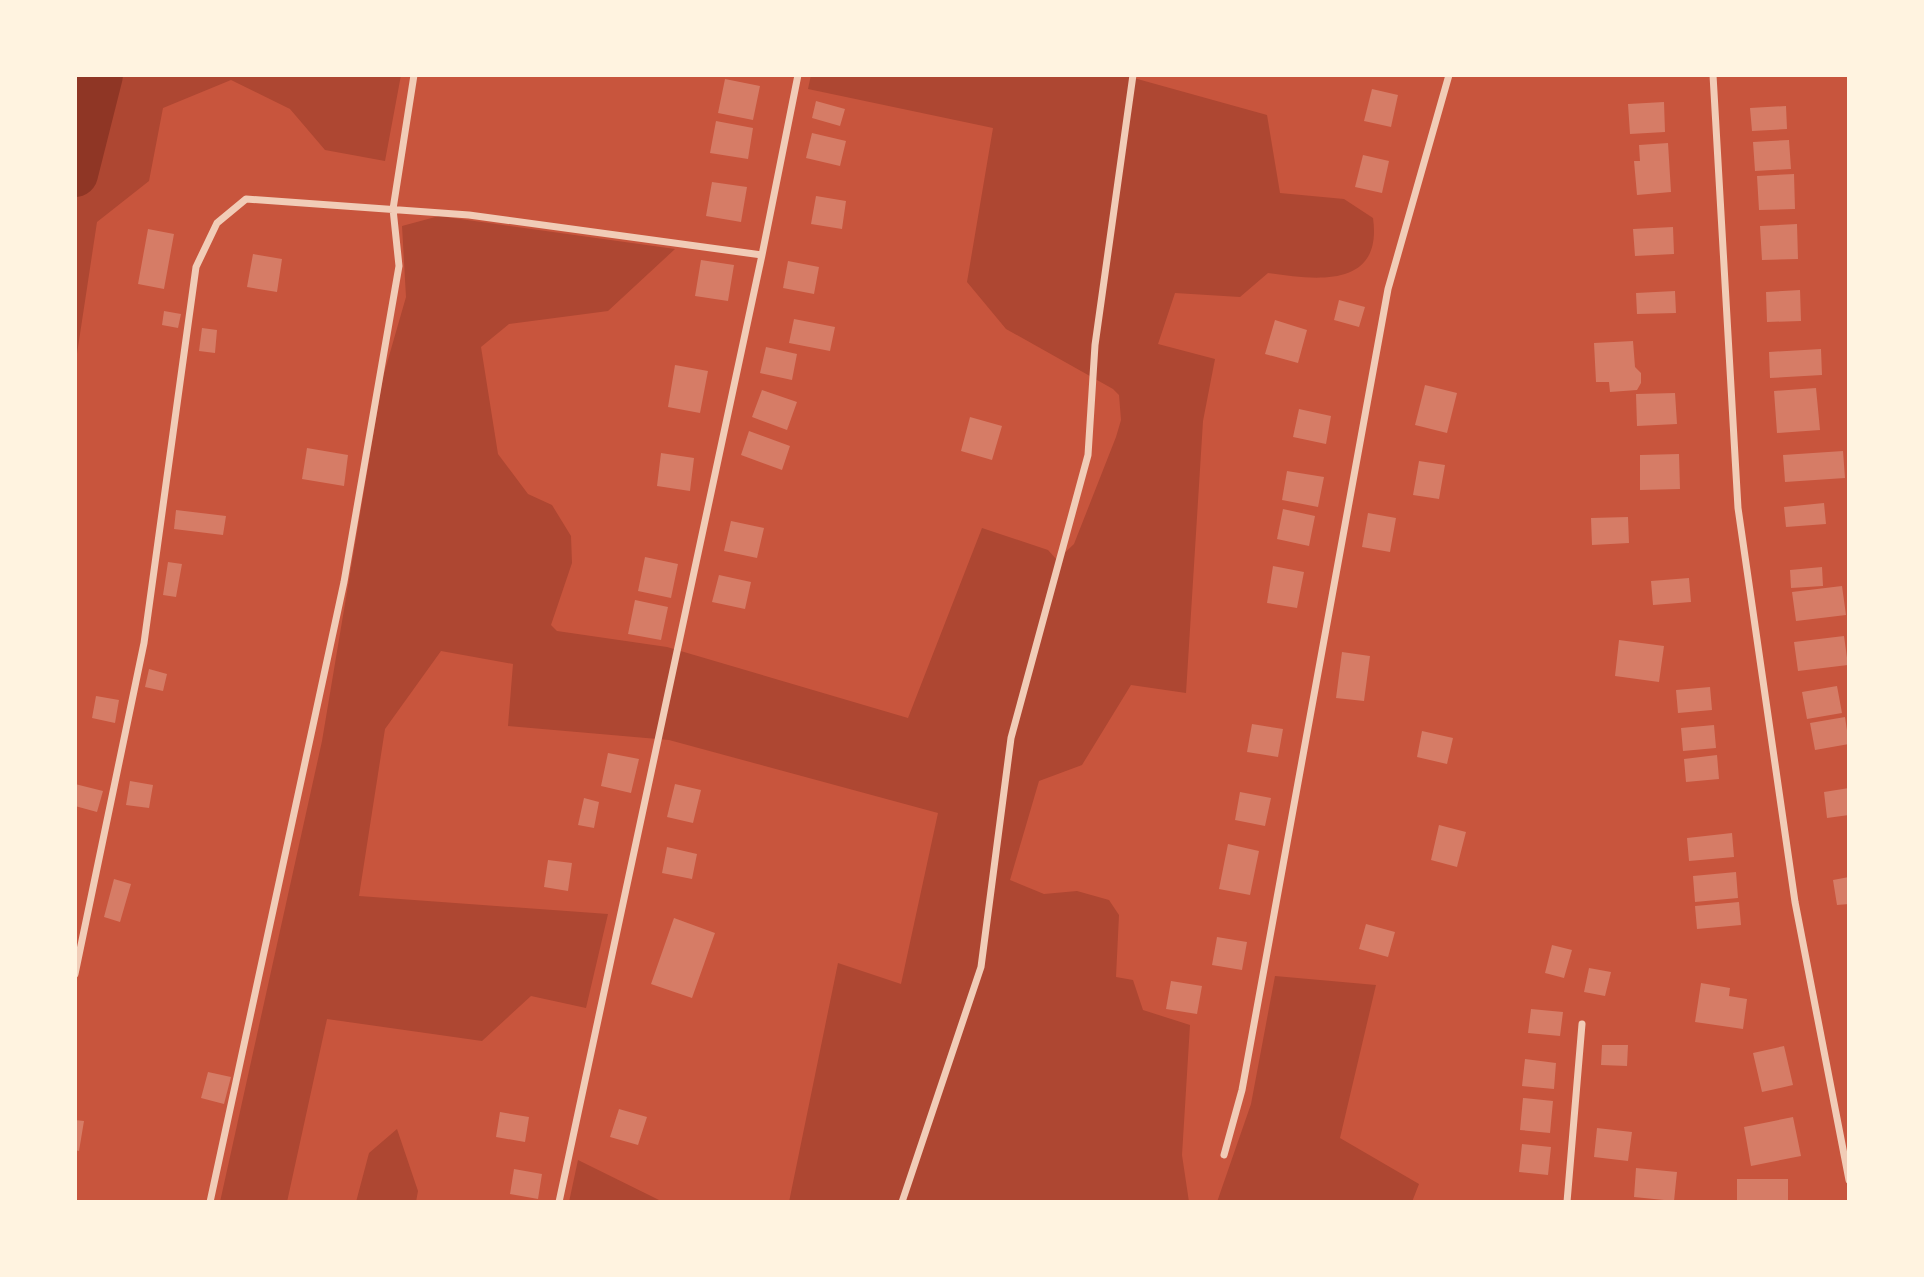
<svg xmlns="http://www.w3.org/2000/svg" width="1924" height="1277" font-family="Helvetica,sans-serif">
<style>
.green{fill:#ae4732}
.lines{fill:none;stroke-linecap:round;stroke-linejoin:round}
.river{stroke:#8f3625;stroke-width:46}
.building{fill:#d67c66}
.minor{stroke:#f1ccb7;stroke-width:7}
</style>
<rect width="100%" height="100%" fill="#c8553d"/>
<path class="green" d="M75,75H401L385,161L325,150L290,109L231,80L163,108L149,181L97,222L75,367Z
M811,75H1123L1267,115L1280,193L1344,199L1373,218C1383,289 1316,280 1268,273L1240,297L1175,293L1158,344L1215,359L1203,421L1186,693L1131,685L1082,765L1039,781L1010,880L1044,894L1077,891L1109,900L1119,915L1116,977L1133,980L1143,1010L1190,1025L1182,1155L1189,1202H789L838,963L901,984L938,813L669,740L508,726L513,664L441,651L385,729L359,896L608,914L586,1008L531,996L482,1041L327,1019L287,1202H220L322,741L383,377L406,297L402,226L439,216L675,249L608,311L509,324L481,347L498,454L528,494L552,505L571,536L572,563L551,625L557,631L667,647L908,718L982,528L1048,550L1057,560L1074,544L1116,437L1121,420L1119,395L1113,389L1006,329L967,282L993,128L808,89Z
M1275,976L1376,985L1340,1138L1419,1184L1412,1202H1217L1251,1104Z
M397,1129L418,1191L416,1202H356L369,1153Z
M578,1160L655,1198L663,1202H569Z"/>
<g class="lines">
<path class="river" d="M75,174L100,75"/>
</g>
<path class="building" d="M725,79L760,86L753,120L718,113Z
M1372,89L1398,95L1391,127L1364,121Z
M816,101L845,109L840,126L812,118Z
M1664,102L1665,132L1630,134L1628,104Z
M1786,106L1787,129L1752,131L1750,108Z
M716,121L753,128L748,159L710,153Z
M812,133L846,141L840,166L806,158Z
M1789,140L1791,169L1755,171L1753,142Z
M1668,143L1671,192L1637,195L1634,161H1640L1639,145Z
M1363,155L1389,161L1382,193L1355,187Z
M1794,174L1795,209L1759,210L1757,176Z
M712,182L747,187L741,222L706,216Z
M816,196L846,201L842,229L811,224Z
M1797,224L1798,259L1762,260L1760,226Z
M1673,227L1674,254L1635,256L1633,229Z
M148,229L174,234L164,289L138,284Z
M253,254L282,259L277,292L247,287Z
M701,260L734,265L728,301L695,296Z
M788,261L819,267L814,294L783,288Z
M1800,290L1801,321L1767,322L1766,292Z
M1675,291L1676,313L1637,314L1636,293Z
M1339,300L1365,307L1359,327L1334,320Z
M164,311L181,314L178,328L162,325Z
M794,319L835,327L830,351L789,343Z
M1275,320L1307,330L1298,363L1265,354Z
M202,328L217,330L215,353L199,351Z
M1633,341L1635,367L1641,373V383L1637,390L1610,392L1609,382H1596L1594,343Z
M766,347L797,354L792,380L760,373Z
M1821,349L1822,375L1770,378L1769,352Z
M675,365L708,371L700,413L668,407Z
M1425,385L1457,393L1447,433L1415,425Z
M1816,388L1820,430L1777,433L1774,391Z
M762,390L797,402L787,430L752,417Z
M1675,393L1677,424L1637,426L1636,394Z
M1299,409L1331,416L1326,444L1293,437Z
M970,417L1002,426L992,460L961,451Z
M749,431L790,446L782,470L741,455Z
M307,448L348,455L344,486L302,479Z
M1843,451L1845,478L1785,482L1783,455Z
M661,453L694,458L690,491L657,486Z
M1679,454L1680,489L1640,490V455Z
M1419,461L1445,465L1439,499L1413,495Z
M1287,471L1324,477L1318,507L1282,500Z
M1824,503L1826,524L1786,527L1784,507Z
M1283,509L1315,516L1309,546L1277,539Z
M176,510L226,516L223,535L174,529Z
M1368,513L1396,518L1390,552L1362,547Z
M1628,517L1629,543L1592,545L1591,518Z
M731,521L764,528L757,558L724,551Z
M645,557L678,564L671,598L638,591Z
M168,562L182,564L176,597L163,595Z
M1273,566L1304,572L1297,608L1267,603Z
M1822,567L1823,586L1791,588L1790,570Z
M719,575L751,582L745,609L712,602Z
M1689,578L1691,602L1653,605L1651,581Z
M1842,586L1846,615L1796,621L1792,592Z
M635,600L668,607L661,640L628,634Z
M1844,636L1848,665L1798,671L1794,642Z
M1619,640L1664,646L1659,682L1615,676Z
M1342,652L1370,656L1364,701L1336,698Z
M149,669L167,674L163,691L145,687Z
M1837,686L1842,713L1807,719L1802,692Z
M1710,687L1712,710L1678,713L1676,690Z
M96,696L119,700L115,723L92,718Z
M1845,717L1849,744L1815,750L1810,723Z
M1252,724L1283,729L1278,757L1247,752Z
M1714,725L1716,748L1683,751L1681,728Z
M1422,731L1453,738L1447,764L1417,757Z
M608,753L639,759L631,793L601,786Z
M1717,755L1719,779L1686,782L1684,759Z
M130,781L153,785L149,808L126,805Z
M75,784L103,791L97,812L75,806Z
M675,784L701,790L693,823L667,817Z
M1849,788V815L1827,818L1824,792Z
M1240,792L1271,798L1265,826L1235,820Z
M584,798L599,802L594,828L578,825Z
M1439,825L1466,832L1457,867L1431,860Z
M1732,833L1734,857L1689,861L1687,838Z
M1228,844L1259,851L1250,895L1219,889Z
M667,847L697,854L692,879L662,873Z
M548,860L572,863L568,891L544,887Z
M1736,872L1738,898L1695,902L1693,876Z
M1849,877V904L1837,905L1833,880Z
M114,879L131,884L120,922L104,917Z
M1739,902L1741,925L1697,929L1695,906Z
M674,918L715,933L692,998L651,984Z
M1366,924L1395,932L1388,957L1359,949Z
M1217,937L1247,942L1242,970L1212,965Z
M1552,945L1572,950L1564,978L1545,973Z
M1589,968L1611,972L1605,996L1584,992Z
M1171,981L1202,986L1197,1014L1166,1009Z
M1701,983L1730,988L1729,996L1747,999L1743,1029L1695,1022Z
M1531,1009L1563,1012L1560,1036L1528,1033Z
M1602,1045H1628L1627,1066L1601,1065Z
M1784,1046L1793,1085L1762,1092L1753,1053Z
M1525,1059L1556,1063L1554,1089L1522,1086Z
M208,1072L231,1077L224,1104L201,1098Z
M1523,1098L1553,1101L1550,1133L1520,1130Z
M619,1109L647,1117L638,1145L610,1137Z
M500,1112L529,1117L525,1142L496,1137Z
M1793,1117L1801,1156L1751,1166L1744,1127Z
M75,1120L84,1121L79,1151L75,1150Z
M1597,1128L1632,1132L1628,1161L1594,1157Z
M1522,1144L1551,1147L1548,1175L1519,1172Z
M1636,1168L1677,1172L1674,1201L1634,1197Z
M514,1169L542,1174L538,1199L510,1194Z
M1737,1179H1788V1202H1737Z"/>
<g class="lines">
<path class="minor" d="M1713,75L1738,508L1795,902L1849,1180
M75,974L144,643L196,267L217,223L246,199L469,215L762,255
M1224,1155L1242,1090L1388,289L1449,75
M210,1202L344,582L399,266L393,209L414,75
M559,1202L762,255L798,75
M902,1202L981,967L1011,738L1088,455L1095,345L1133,75
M1567,1202L1582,1024"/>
</g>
<rect width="1924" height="1277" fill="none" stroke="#fff3e0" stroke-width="154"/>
</svg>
